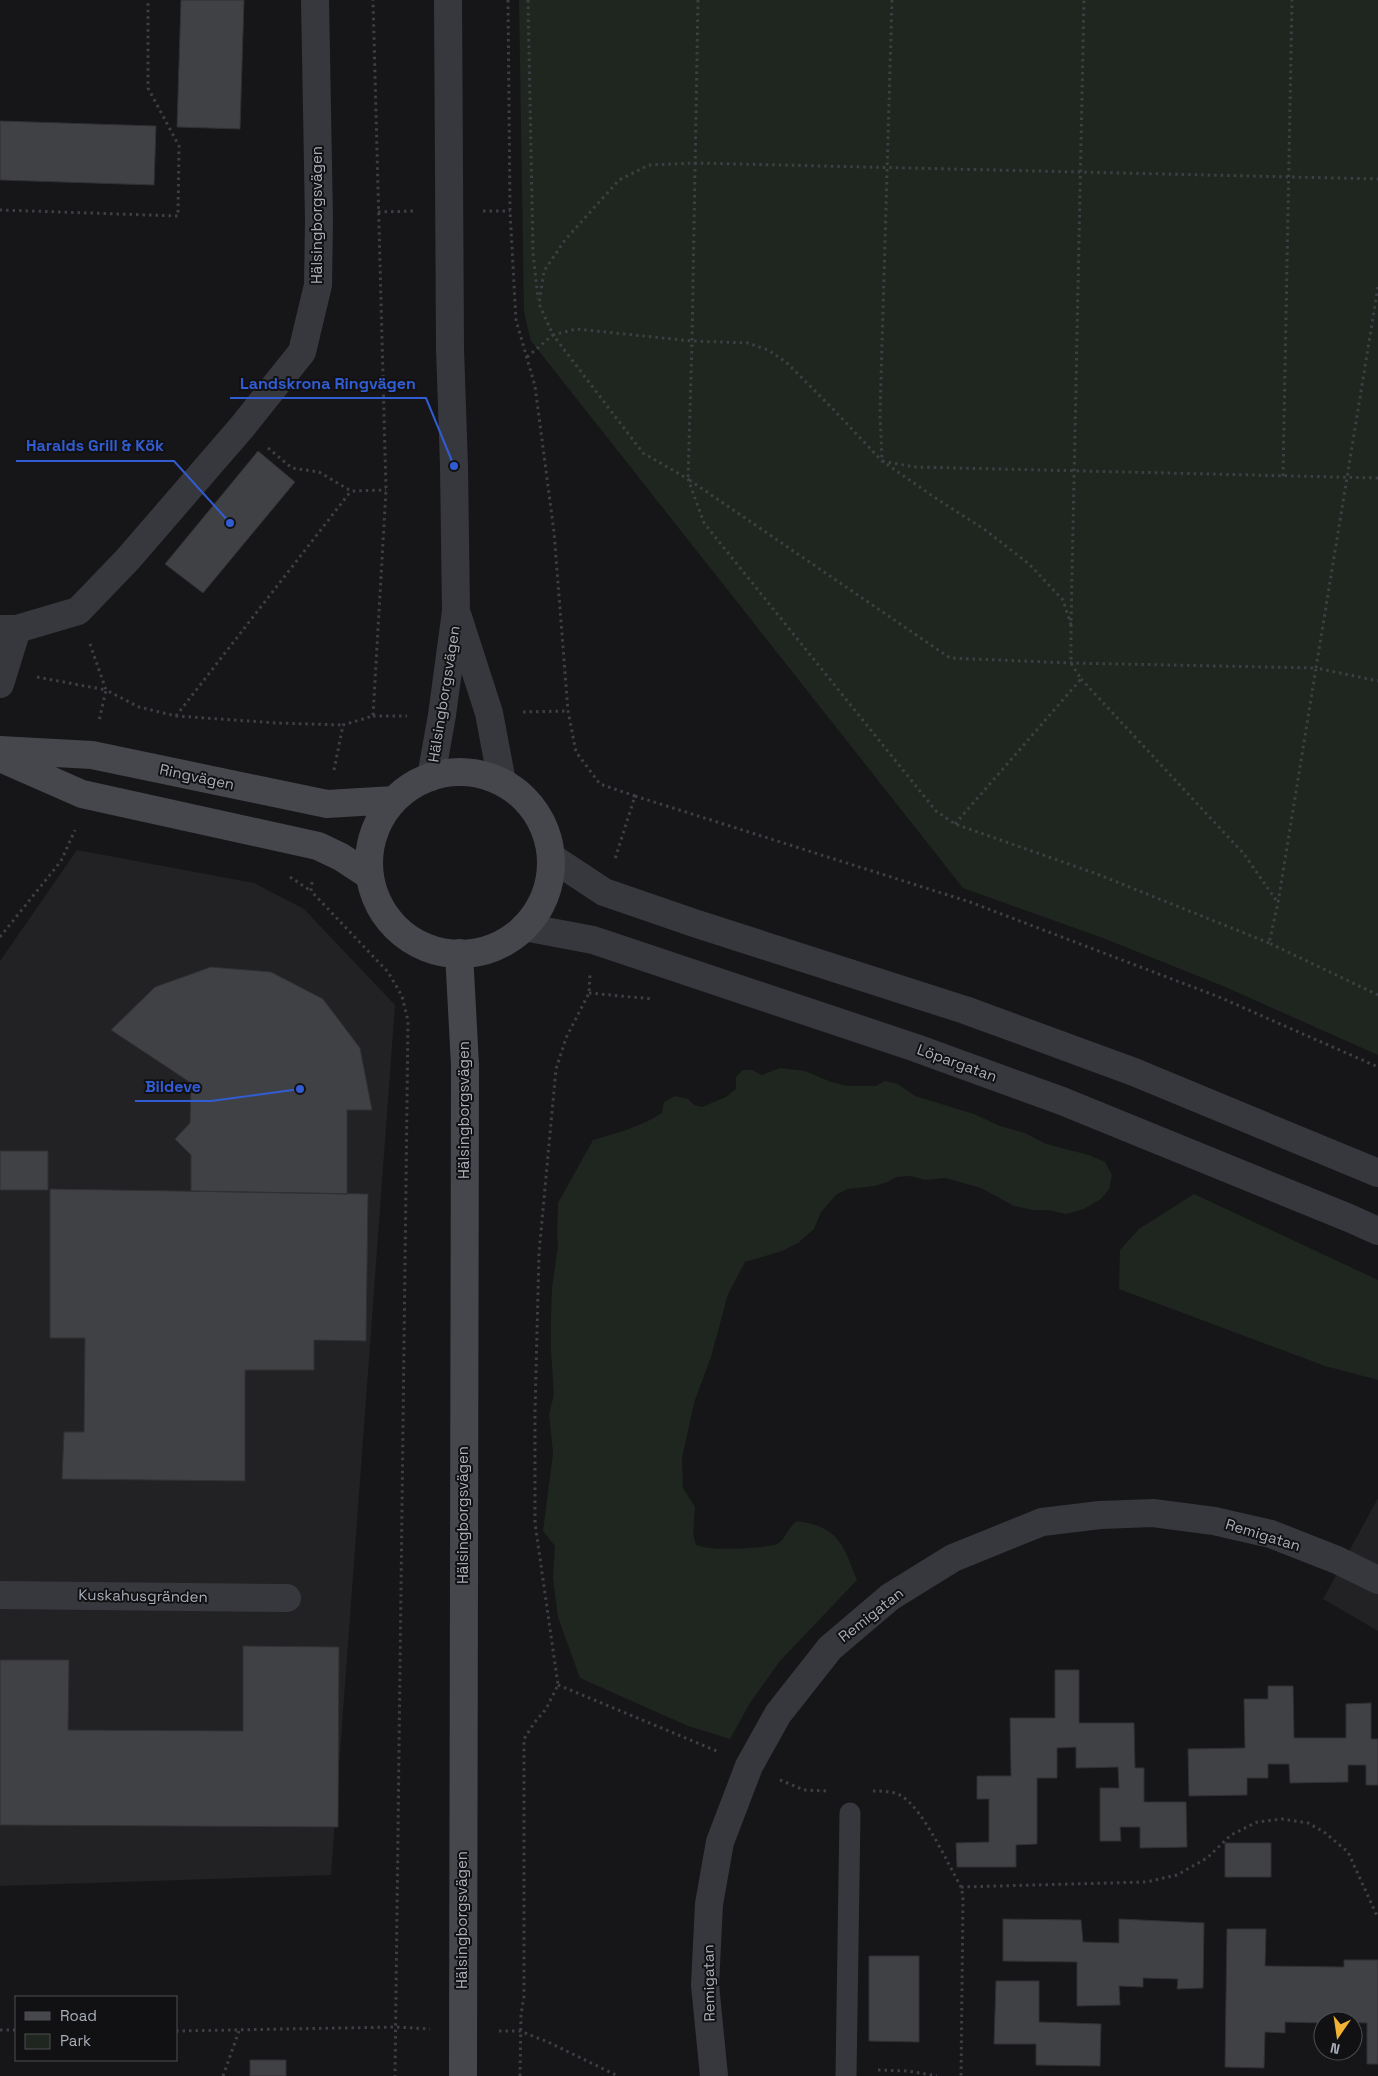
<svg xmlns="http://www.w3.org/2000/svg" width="1378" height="2076" font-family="'Space Grotesk',sans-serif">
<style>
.built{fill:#222225}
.green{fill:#1e261f}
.building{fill:#404145;stroke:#303034}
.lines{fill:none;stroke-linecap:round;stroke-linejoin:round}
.path{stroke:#3d3f44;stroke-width:3;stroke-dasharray:2.5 4;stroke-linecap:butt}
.service{stroke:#37383d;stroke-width:21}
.minor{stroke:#37383d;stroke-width:28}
.tertiary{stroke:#37383d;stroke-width:28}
.secondary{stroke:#45474d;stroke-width:28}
.labels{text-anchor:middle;stroke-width:4;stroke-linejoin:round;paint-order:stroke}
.street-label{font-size:15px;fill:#a8adb8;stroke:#111113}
.leader{fill:none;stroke:#325cd3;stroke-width:2}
.callout-dot{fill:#325cd3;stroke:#111113;stroke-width:2}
.callout-label{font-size:16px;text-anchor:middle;font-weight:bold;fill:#325cd3;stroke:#111113;stroke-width:4;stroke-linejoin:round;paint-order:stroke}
</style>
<rect width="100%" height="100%" fill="#161618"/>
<path class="built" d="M77,850L254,883L304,909L395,1005L331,1875L0,1886V961Z
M1378,1498V1631L1323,1599Z"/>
<path class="green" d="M519,0H1378V1055L1223,986L1103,938L963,888L531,341L524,312Z
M780,1068L805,1071L831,1082L848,1086H876L885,1081L898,1084L915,1096L974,1114L1000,1126L1025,1133L1046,1144L1089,1155L1105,1162L1112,1175L1109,1189L1101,1199L1084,1209L1066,1214L1048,1210H1033L1014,1206L981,1188L945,1178L925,1180L911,1176L896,1177L887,1182L875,1186L848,1189L837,1194L821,1212L814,1229L798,1243L782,1251L745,1262L728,1294L711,1357L694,1403L682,1458L683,1488L695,1507L693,1533L696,1545C701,1546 706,1548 711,1548C720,1550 771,1548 777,1544C786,1539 787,1528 797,1521C839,1527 843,1544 857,1580L780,1661L750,1703L730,1739L688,1726L580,1678L558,1617L553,1578L555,1546L543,1531L553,1453L549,1414L554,1395L551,1351V1315L552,1288L558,1246L557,1236L558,1203L593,1140C617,1133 640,1127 662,1113L664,1102L675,1096L688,1099L694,1105L702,1107L726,1097L736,1089V1077L743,1070H752L762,1075Z
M1194,1194L1378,1280V1380L1325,1366L1119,1289L1120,1250L1139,1229Z"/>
<path class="building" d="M181,0H244L240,129L177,127Z
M0,121L156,126L154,185L0,180Z
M258,451L295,482L203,593L165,564Z
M211,967L271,972L323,999L360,1048L372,1110H347V1194L191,1191V1155L175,1139L190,1123L191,1083L111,1030L155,987Z
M0,1151H48V1190H0Z
M50,1189L368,1194L366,1341L314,1340V1370H245V1481L62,1479L64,1432H84L85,1338H50Z
M243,1646L339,1647L338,1827L0,1825V1660H69L68,1730L243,1731Z
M1055,1670H1079V1723H1134L1135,1768H1144V1802H1186L1187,1847L1140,1848V1827H1120L1121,1841H1100V1788H1119L1118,1767L1076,1768V1747L1057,1748V1778H1037V1844L1016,1845V1867H957L956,1843L989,1842V1799H977V1776H1011L1010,1718H1055Z
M1268,1686H1293L1294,1738H1346V1704L1371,1703V1739H1378V1785H1366V1765H1348V1782L1290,1783L1289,1764H1268V1778H1247V1795L1189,1796L1188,1749L1245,1748L1244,1699H1268Z
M1225,1843H1271V1877H1225Z
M1003,1919L1081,1920L1083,1942L1119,1943V1919L1204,1923L1203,1988L1177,1989L1178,1979L1143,1978V1987L1119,1986L1120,2005L1077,2006V1962L1003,1961Z
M1227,1929H1266L1265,1966L1344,1967V1960H1378V2064H1367V2023L1323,2021V2023L1285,2022V2033L1265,2032L1264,2068L1225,2067Z
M869,1956H919V2042L869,2041Z
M996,1981H1039V2022L1101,2024L1100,2066L1036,2065V2044H994Z
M250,2060H286V2076H250Z"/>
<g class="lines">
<path class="path" d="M508,0L510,211L516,320L535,386L554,532L568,711L576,752L600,784L635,796L615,859
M528,0L533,253L538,299
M698,0L692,341L688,479L950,658L1071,663L1316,668L1278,903L1269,943L1378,995
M892,0L880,414L882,461L914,467L1378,478
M0,209L1,210L178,216L179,146L148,88V0
M483,211H510
M378,212L415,211
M1378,287L1316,668L1378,681
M527,357L553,335L643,453L688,479L704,523L936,811L955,824L1097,874L1269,943
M268,448L292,468L319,472L351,491L386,490
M1283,476L1292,0
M1071,625L1063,600L1029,564L984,529L937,499L882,461L831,407L786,362L768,350L748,343L692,341L576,329L553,335L539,304L544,271L565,240L619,180L649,165L695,163L1378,179
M90,644L106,690L139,707L176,716L277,723L343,725
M37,677L106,690L99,721
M1081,679L1244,854L1278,903
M523,712L568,711
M176,716L351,491
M373,716H407
M334,770L343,725L373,716L386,490L373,0
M635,796L970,902L1219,997L1378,1067
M955,824L1081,679L1071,663V625L1084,0
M290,877L311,891
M312,882L311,891L388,972L402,996L408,1021L395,2076
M0,937L61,861L75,830
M589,993L653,999
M558,1685L719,1752
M780,1780L804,1790L827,1791
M873,1791C883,1791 895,1791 903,1797C924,1811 948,1864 961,1887L963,1896L961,2076
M961,1887L1146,1882L1177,1875L1207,1858L1231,1835L1257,1822L1282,1819L1308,1823L1324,1832L1348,1852L1378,1918
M0,2030H16
M176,2031L396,2027L430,2029
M499,2031H520L548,2042L618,2076
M878,2070L908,2071L937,2076
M223,2076L239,2031
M520,2076L521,2015L524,1996V1739L534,1723L546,1709L558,1685L535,1523V1411L539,1253L556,1069L566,1038L589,993L590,974"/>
<path class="service" d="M846,2076L850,1813"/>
<path class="minor" d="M0,629H17L78,611L128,559L242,427L302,352L318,285L319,220L315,0
M0,684L17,629
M0,1595L287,1598
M714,2076L705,1985L709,1904L720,1842L749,1766L778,1714L830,1648L890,1597L953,1558L1042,1522L1100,1515L1153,1513L1214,1521L1271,1534L1337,1560L1378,1580"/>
<path class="tertiary" d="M458,617L489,713L502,782
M431,777L442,715L456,611L454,466L450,348L448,0
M551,857L604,892L694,923L965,1010L1134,1072L1378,1173
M524,927L593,940L916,1048L1062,1101L1349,1218L1378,1231"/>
<path class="secondary" d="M0,750L92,755L327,804L394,800
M0,758L82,794L318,846L341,857L370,876
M369 863a91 91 0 1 1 182 0a91 91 0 1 1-182 0Z
M459,953L465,1065L463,2076"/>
</g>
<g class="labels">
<g class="street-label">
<text transform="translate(317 215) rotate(-90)" y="5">Hälsingborgsvägen</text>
<text transform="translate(444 694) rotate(-81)" y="5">Hälsingborgsvägen</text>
<text transform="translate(197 777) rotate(12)" y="5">Ringvägen</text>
<text transform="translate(957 1063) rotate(20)" y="5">Löpargatan</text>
<text transform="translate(464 1110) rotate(-90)" y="5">Hälsingborgsvägen</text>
<text transform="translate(463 1515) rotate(-90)" y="5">Hälsingborgsvägen</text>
<text transform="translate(1263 1535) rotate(17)" y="5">Remigatan</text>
<text transform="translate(143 1596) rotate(1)" y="5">Kuskahusgränden</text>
<text transform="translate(871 1615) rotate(-38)" y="5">Remigatan</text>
<text transform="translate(462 1920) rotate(-90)" y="5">Hälsingborgsvägen</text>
<text transform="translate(709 1983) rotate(-91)" y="5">Remigatan</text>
</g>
</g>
<path class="leader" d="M454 466L426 398H230M230 523L174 461H16M300 1089L211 1101H135"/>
<g class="callout-dot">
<circle cx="454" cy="466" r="5"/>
<circle cx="230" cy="523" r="5"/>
<circle cx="300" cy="1089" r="5"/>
</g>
<g class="callout-label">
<text x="328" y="389">Landskrona Ringvägen</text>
<text x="95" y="451">Haralds Grill &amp; Kök</text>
<text x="173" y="1092">Bildeve</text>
</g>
<rect x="15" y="1996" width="162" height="65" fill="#111113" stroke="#4d4f55"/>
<rect x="25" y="2012" width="25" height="8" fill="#45474d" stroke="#4d4f55"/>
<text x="60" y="2021" font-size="15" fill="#a8adb8">Road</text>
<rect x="25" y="2034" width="25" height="15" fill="#1e261f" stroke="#4d4f55"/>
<text x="60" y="2046" font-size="15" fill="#a8adb8">Park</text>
<g transform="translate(1338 2036) rotate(193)"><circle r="24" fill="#111113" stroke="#4d4f55"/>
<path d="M0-4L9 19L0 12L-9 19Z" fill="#f2b134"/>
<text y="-8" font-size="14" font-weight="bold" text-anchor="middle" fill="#a8adb8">N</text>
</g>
</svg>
